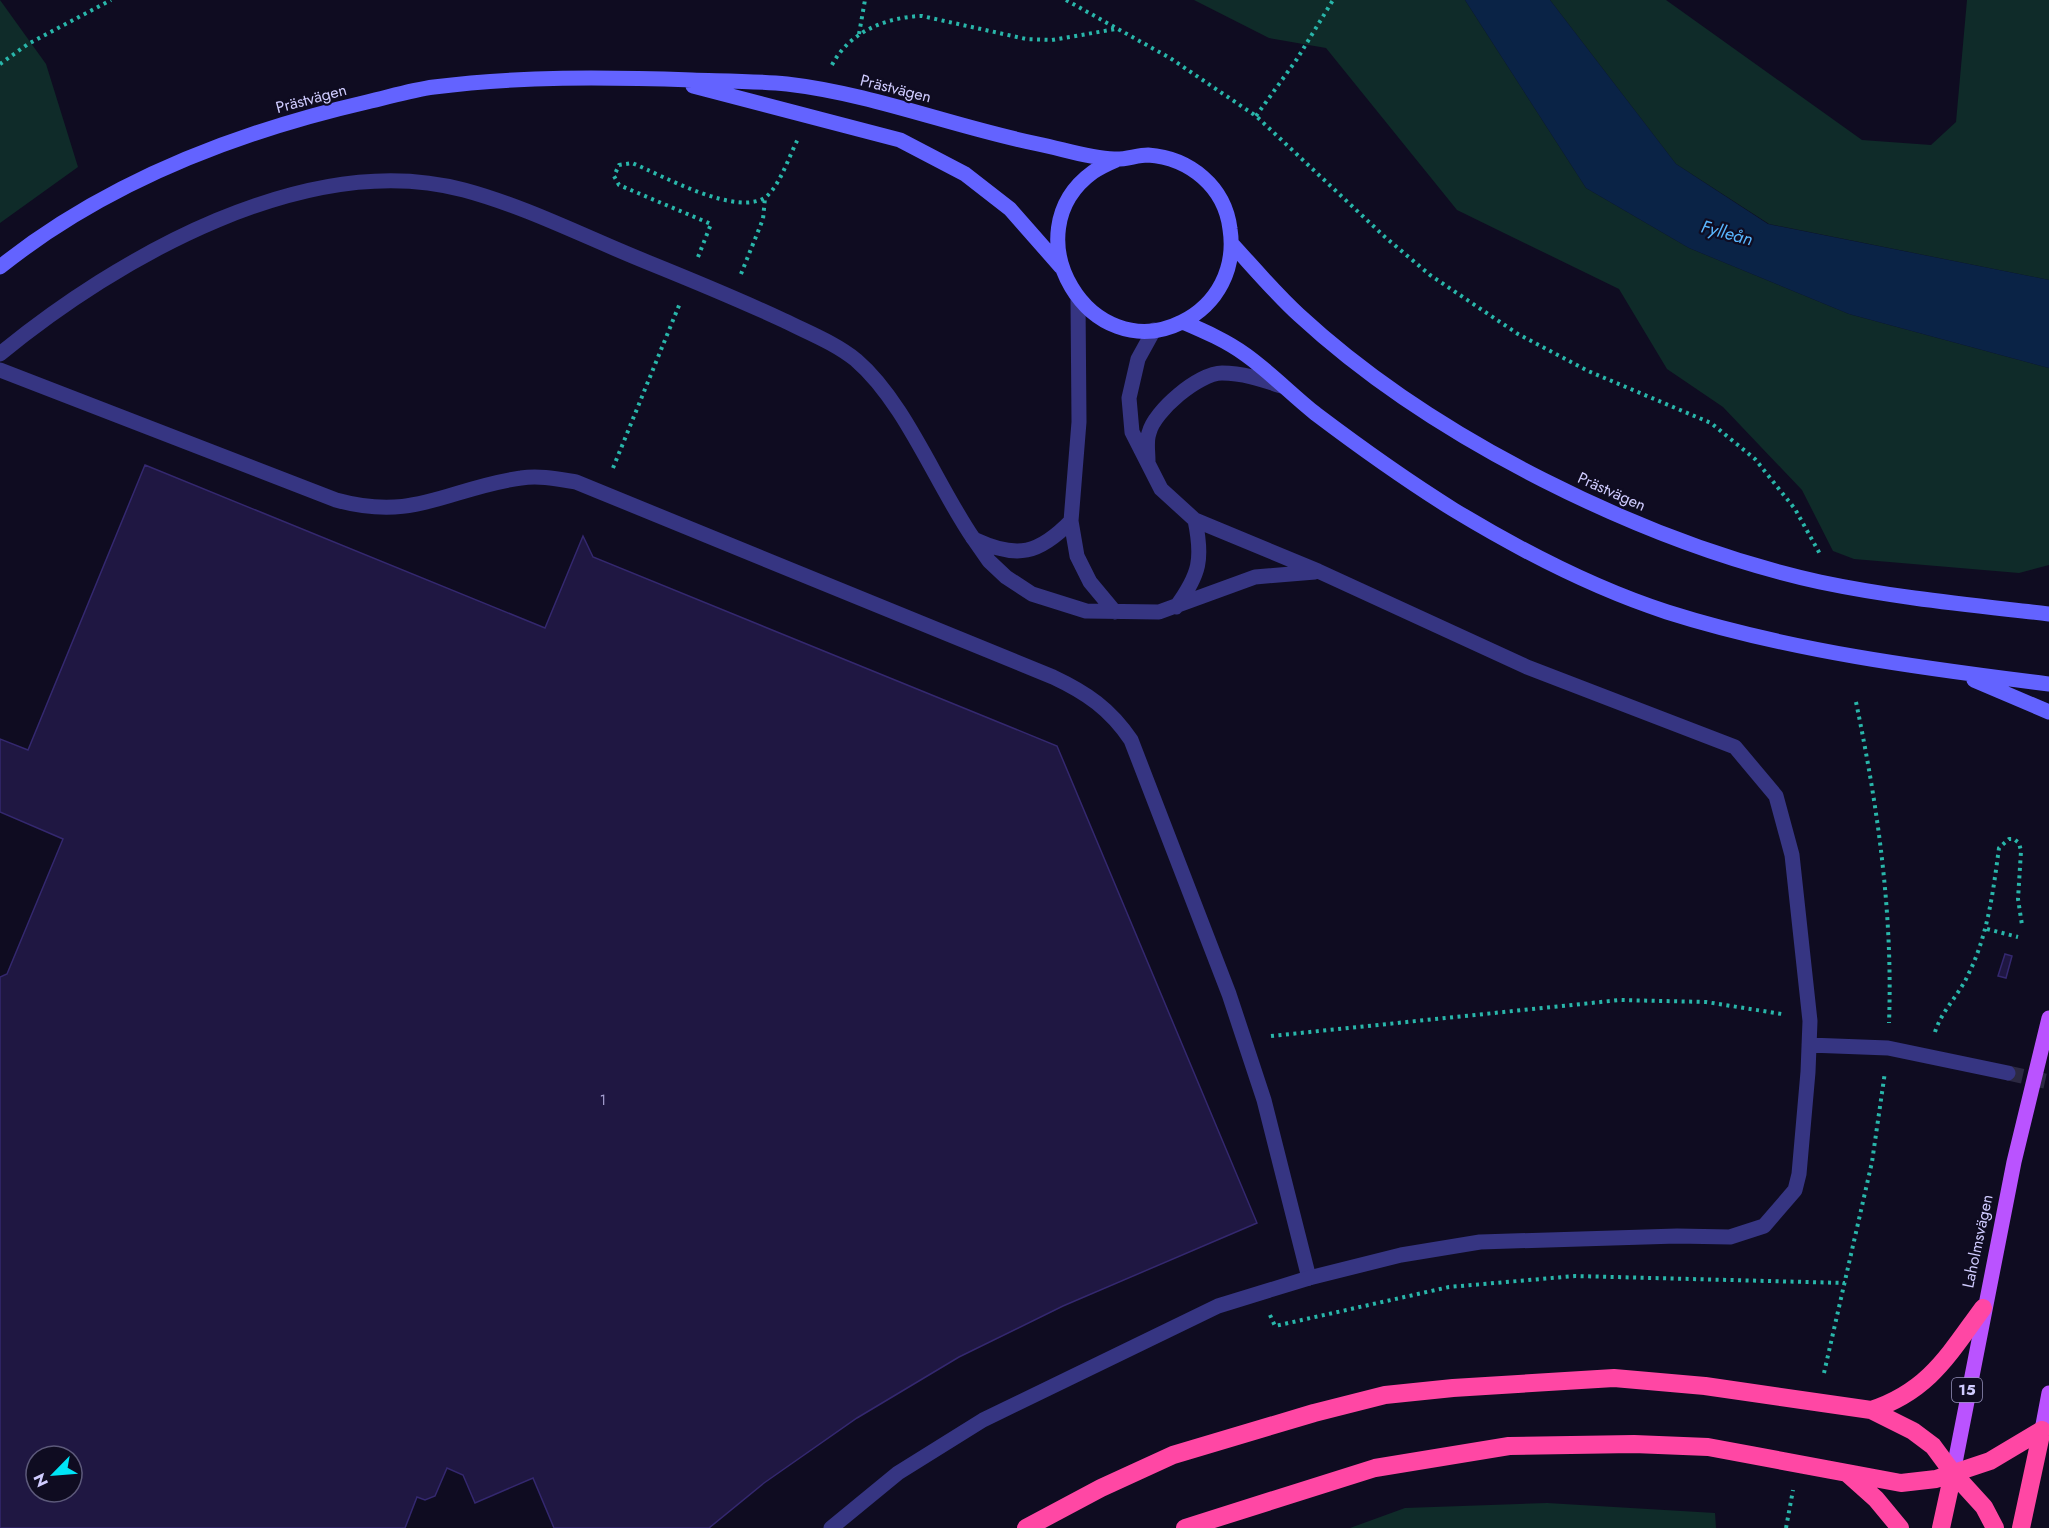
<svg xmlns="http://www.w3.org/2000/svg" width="2049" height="1528" font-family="Jost,sans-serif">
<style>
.green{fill:#0f2b29}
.water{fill:#0a2346}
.building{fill:#1f1742;stroke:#34286f;stroke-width:1.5;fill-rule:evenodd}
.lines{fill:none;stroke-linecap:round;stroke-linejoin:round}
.street-tunnel{stroke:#2c2942;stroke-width:15;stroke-dasharray:15 8;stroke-linecap:butt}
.path{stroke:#29b6aa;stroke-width:4;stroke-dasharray:3 4.5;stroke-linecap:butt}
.lane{stroke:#363582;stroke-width:15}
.street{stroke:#363582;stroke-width:15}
.secondary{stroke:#6363ff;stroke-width:15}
.primary{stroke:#ba53ff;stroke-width:15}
.highway{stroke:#ff47a4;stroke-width:18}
.labels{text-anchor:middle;stroke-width:4.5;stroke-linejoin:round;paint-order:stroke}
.number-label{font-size:14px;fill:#a49fd0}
.shield{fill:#0f0c21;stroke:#9692bc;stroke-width:1.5}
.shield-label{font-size:15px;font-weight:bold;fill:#d0ccff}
.street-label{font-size:16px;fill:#d0ccff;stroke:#0f0c21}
.water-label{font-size:18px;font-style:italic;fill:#5ab7ff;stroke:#0f0c21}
</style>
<rect width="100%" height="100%" fill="#0f0c21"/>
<path class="green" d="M0,0L46,64L78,167L0,223Z
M1194,0H1465L1586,188L1689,248L1849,314L2049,368V565L2019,573L1854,559L1833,551L1802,490L1723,407L1667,369L1619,289L1457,210L1326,48L1269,38Z
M1550,0H1666L1862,140L1931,145L1956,122L1967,0H2049V280L1769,224L1676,164Z
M1547,1503L1715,1513L1716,1528H1350L1405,1508Z"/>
<path class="water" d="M1465,0H1550L1676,164L1768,224L2049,280V368L1849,314L1689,248L1586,188Z"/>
<path class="building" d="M145,465L545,628L583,536L593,557L1057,746L1257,1223L1063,1306L959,1357L857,1418L764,1483L709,1528H554L533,1478L475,1503L463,1475L447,1468L435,1496L425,1500L417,1497L405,1528H0V977L7,974L63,839L0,812V739L28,750ZM36,1456H72V1492H36Z
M2005,954L2012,956L2006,978L1998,976Z"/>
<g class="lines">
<path class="street-tunnel" d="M2008,1073L2049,1082"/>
<path class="path" d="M1066,0L1170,58L1256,116L1385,237L1430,275L1518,334L1588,371L1711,423L1755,459L1795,509L1820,554
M859,34L865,0
M0,64L28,44L111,0
M832,65C849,32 886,17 922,16L1026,39L1052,40L1116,29
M1256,116L1297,59L1333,0
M698,257L711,224L619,185L614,176L619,165L632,163C662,175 739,219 767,196C781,183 789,156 798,139
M741,274L763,219L765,198
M613,468L680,303
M1856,702C1878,808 1893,914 1889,1023
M1987,929L2018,937
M1935,1032C1942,1010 1959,995 1968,975C1988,935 1993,892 1999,848L2009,839H2014L2019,843L2021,851L2018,899L2022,925
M1271,1036L1620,1000L1706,1002L1782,1014
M1270,1315L1275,1326L1449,1287L1575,1276L1845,1283
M1824,1373L1872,1162L1885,1072
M1786,1528L1793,1490"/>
<path class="lane" d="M0,354C117,258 307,148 464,190C527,207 587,238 647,262C694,281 740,300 785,321C809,333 835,343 856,360C905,402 936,484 973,538
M0,370L336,500C416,522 448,488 521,478C539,475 558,479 576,482L1053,677C1087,693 1110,709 1131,740L1229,994L1264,1100L1309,1278"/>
<path class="street" d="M1078,300L1079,422L1071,521L1077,556L1090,582L1115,612
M1148,461C1148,452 1146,441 1149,433C1154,411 1199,373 1222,373C1242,373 1261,379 1281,386
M973,538L989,561L1006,577L1032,594L1086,611L1159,612L1255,577L1315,572
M976,540C1017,559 1039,554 1071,521
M1176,607C1200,574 1203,559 1195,520
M1809,1045L1888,1048L2008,1073
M831,1528L898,1473L983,1420L1218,1306L1309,1278L1401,1255L1480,1242L1677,1236L1730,1237L1764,1226L1795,1190L1799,1174L1808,1072L1810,1021L1792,855L1776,796L1735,747L1527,667L1318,571L1195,520L1161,489L1132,432L1129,398L1138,359L1154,330"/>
<path class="secondary" d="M693,86L900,140L965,174L1010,209L1061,267
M1232,244C1254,268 1275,293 1299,315C1432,438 1644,543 1820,582C1896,598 1972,605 2049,614
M0,267C105,183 237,132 367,102C389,97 411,90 434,87C519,76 606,77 692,80C723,81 756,81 787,84C873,94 954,127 1038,144C1063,149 1089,158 1114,159C1125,160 1137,155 1148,155C1190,158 1225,187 1230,229C1236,268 1218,304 1182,322C1090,368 1009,233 1093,172C1100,167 1109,163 1116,160
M1183,322C1204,331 1227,341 1246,355C1271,373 1292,395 1316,414C1361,448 1406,480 1454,510C1520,550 1593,588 1667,612C1790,651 1921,668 2049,684
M1974,680L2049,712"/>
<path class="primary" d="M2042,1430L2049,1393
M1953,1473L2014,1162L2049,1018"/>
<path class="highway" d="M1871,1410C1929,1391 1949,1354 1983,1308
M1848,1474L1876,1499L1900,1528
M1026,1528L1101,1488L1173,1455L1314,1413L1385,1395L1453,1388L1614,1378L1705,1386L1871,1410L1913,1431L1933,1446L1953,1473L1984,1507L1995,1528
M1185,1528L1375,1468L1509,1446L1634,1444L1708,1447L1901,1483L1936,1479L1990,1461L2042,1430
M1941,1528L1953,1473
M2021,1528L2042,1430"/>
</g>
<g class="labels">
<g class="number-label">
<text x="603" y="1105">1</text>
</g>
<rect class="shield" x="1952" y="1378" width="30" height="24" rx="4.5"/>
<g class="shield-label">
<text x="1967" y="1395">15</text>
</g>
<g class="street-label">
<text transform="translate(896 88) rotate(14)" y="6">Prästvägen</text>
<text transform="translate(311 98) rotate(-15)" y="6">Prästvägen</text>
<text transform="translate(1612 491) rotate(24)" y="6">Prästvägen</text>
<text transform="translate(1977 1241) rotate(-78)" y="6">Laholmsvägen</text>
</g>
<g class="water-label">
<text transform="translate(1727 233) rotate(15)" y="6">Fylleån</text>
</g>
</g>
<g transform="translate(54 1474) rotate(245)"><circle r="28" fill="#0f0c21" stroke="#5c597a" stroke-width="1.5"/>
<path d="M0-4.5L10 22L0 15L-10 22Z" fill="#00e5f7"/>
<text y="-9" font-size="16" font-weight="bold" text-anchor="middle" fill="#d0ccff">N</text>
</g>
</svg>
